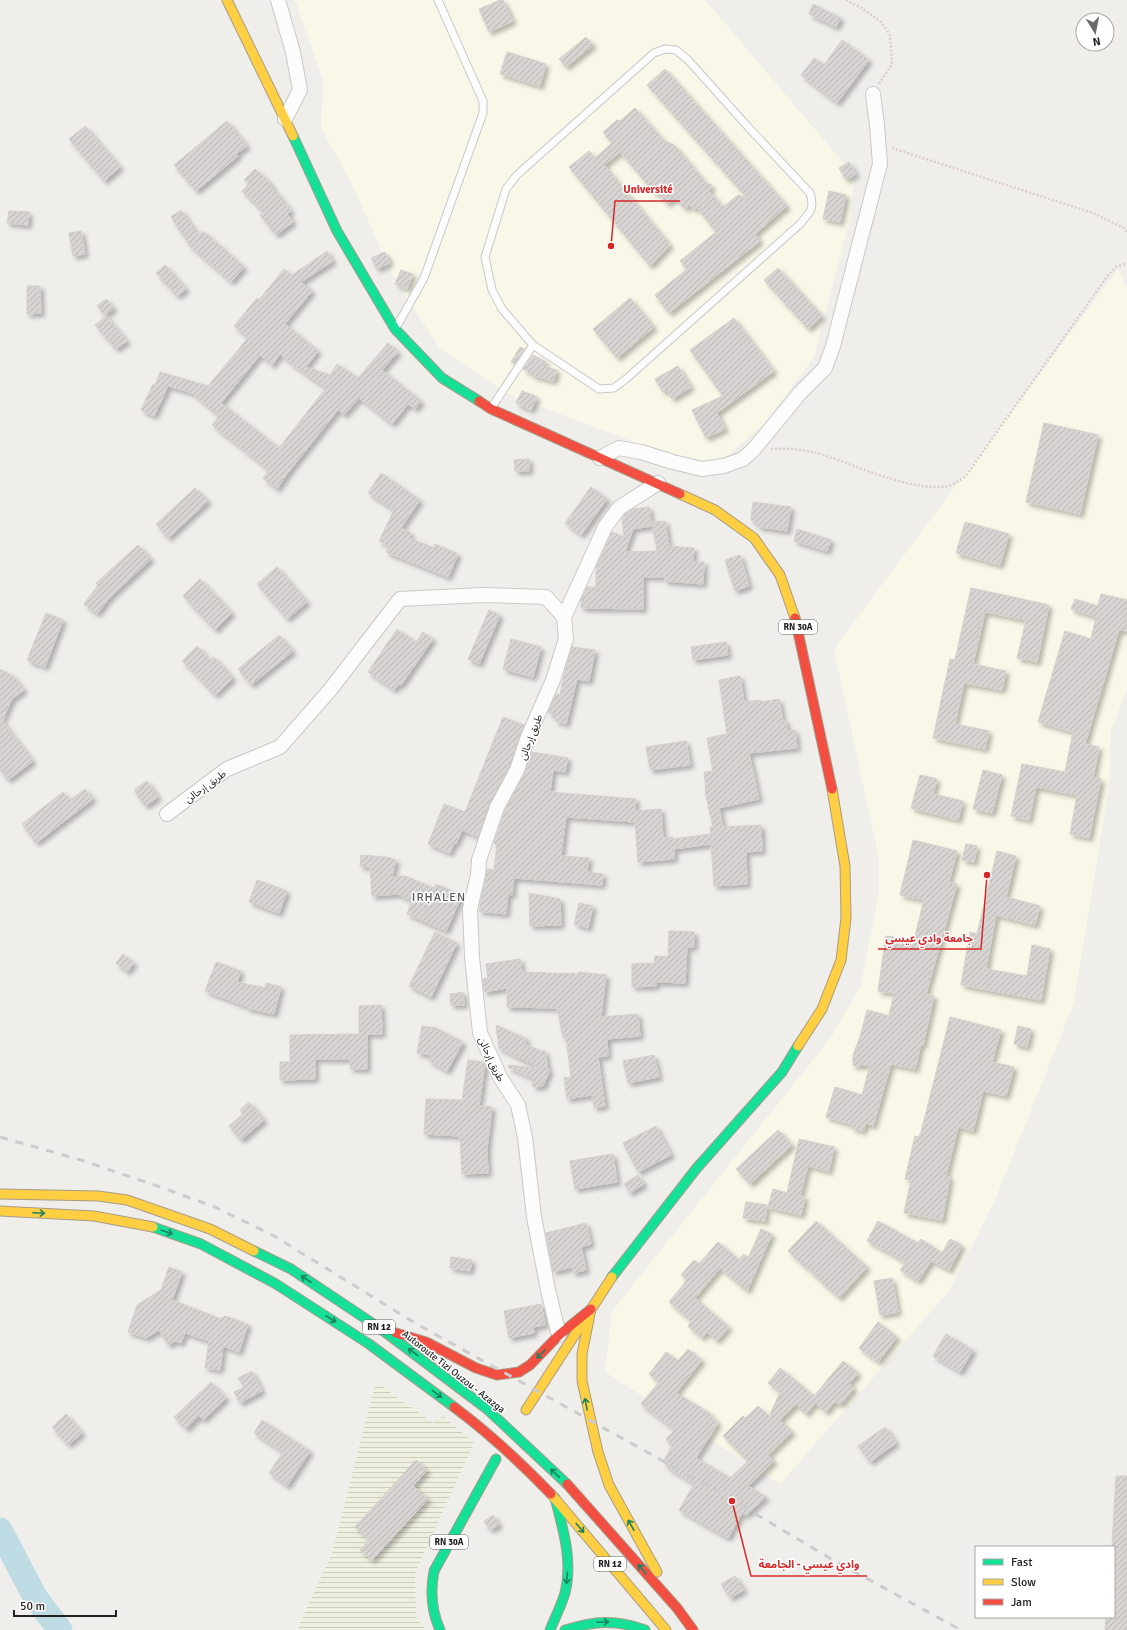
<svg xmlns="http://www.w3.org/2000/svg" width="1127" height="1630" font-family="Signika,'Noto Sans Arabic',sans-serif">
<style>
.education{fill:#f8f7e8}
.farmland{fill:url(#farmland-rules)}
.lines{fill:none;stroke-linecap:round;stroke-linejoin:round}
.river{stroke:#bfdbe3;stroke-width:25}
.building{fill:url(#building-hatch);stroke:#d3d0cc;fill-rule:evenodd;filter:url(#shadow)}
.lane-casing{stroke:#c9c8c7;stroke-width:9}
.street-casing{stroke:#c9c8c7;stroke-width:16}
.fast-casing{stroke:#a79c86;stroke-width:11}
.slow-casing{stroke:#a79c86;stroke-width:11}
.jam-casing{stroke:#a79c86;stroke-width:11}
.path{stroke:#dccecd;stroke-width:2.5;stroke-dasharray:2 2;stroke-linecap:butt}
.lane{stroke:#fdfcfc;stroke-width:7}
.street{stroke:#fdfcfc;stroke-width:14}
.fast{stroke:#16e098;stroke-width:9}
.slow{stroke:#ffcf43;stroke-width:9}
.jam{stroke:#f24e42;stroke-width:9}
.rail{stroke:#ccc;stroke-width:3;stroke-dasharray:8 8;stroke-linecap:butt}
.oneway{stroke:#1c815d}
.labels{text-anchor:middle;stroke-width:3;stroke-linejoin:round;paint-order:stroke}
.shield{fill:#fff;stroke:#646464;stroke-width:1}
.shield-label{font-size:9px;font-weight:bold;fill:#222}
.street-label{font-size:10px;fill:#222;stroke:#fff}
.quarter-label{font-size:12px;letter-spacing:1px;fill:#555;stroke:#fff}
.leader{fill:none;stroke:#d62828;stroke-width:1.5}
.callout-dot{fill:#d62828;stroke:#fff;stroke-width:1.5}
.callout-label{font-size:11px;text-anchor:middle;font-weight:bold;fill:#d62828;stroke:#fff;stroke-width:3;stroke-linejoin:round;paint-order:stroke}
</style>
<defs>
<pattern id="farmland-rules" width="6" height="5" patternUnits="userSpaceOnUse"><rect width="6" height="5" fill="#efefdf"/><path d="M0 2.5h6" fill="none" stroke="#cdcdbf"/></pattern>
<pattern id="building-hatch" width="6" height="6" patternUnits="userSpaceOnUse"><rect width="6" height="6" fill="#d7d4d2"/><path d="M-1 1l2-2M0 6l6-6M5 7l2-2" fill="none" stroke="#b8b6b4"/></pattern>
<filter id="shadow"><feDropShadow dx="3.5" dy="3.5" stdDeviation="2" flood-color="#0004"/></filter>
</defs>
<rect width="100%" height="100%" fill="#f0eeeb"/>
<path class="education" d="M295,0H705L854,175L851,215L814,357L763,425L728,455L696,465L512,396L440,349L393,276L351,182L321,128L323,80Z
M1118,269L1127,288V689L1111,731L1110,779L1074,1003L995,1200L949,1291L780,1484L605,1372L612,1311L832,1036L861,985L879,891V859L834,649Z"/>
<path class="farmland" d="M376,1382L433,1423L443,1416L474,1443L415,1573L416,1617L426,1630H297L332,1553Z"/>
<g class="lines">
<path class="river" d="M0,1530L35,1597L60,1630"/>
</g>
<path class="building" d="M500,0H503L513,21L489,32L479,9Z
M813,4L841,18L836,27L809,14Z
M586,37L593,45L566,67L559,59Z
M842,40L869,60L837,103L801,75L814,58L824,65Z
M507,52L546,64L540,86L500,74Z
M665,69L787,206L755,234L760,241L669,313L655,295L687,269L680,261L716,232L696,206L694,210L690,205L685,209L675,198L667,204L659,194L655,193L620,152L604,165L670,245L650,266L569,167L589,151L595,158L612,143L603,132L617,120L620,121L635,108L664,141L674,145L707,184L712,185L709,191L723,207L738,195L748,199L647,85Z
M227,121L247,146L236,154L238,156L196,191L174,165Z
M85,126L120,167L104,181L69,139Z
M849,162L856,174L846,180L839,168Z
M255,169L272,185L271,186L291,211L287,214L293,222L276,235L260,215L263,212L242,191L249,184L244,180Z
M829,191L846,195L840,222L823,219Z
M181,210L199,236L203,231L244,267L231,282L190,246L171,217Z
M9,211L29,212L28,225L7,223Z
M81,231L85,254L73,256L69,233Z
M327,251L333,261L301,282L312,291L285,324L318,351L306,367L330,375L337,364L358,378L388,343L398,352L382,370L421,401L415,409L408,404L392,424L359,398L344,415L338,410L287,474L277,489L263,478L269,470L212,425L219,416L192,393L168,386L154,416L141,410L153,384L155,386L160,372L208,386L248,338L234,326L257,298L259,300L284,269L292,275ZM280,354L294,366L326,388L279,448L221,403L260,355L272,365Z
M385,252L390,263L377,269L371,258Z
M165,265L186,289L177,296L156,273Z
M778,268L822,316L808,329L764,280Z
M401,270L413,274L407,289L395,284Z
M27,286H40L41,313L27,314Z
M630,298L654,327L617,358L593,329Z
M106,299L114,308L105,315L97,306Z
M106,316L127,341L116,349L95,325Z
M734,318L774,371L717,413L725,429L706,438L692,410L723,396L690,350Z
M520,347L524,349L515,364L511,362Z
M533,355L546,362L543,366L557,370L553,381L534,376L523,369Z
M678,366L691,387L672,399L667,390L663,392L655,379Z
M522,391L537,397L531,410L516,403Z
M1044,423L1098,435L1080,514L1026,502Z
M529,459V471H515L514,460Z
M381,473L420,500L401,528L411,533L409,538L434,548L435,544L458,554L448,577L386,552L389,546L379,541L394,510L368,493Z
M591,487L607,499L581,535L565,523Z
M195,488L208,501L168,538L156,524Z
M753,502L791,507L787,531L760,527L751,520Z
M649,507L652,526L633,529L625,552L657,551L652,522L665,521L669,546L694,548L693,562H704L703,584L665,581V577H643V609L581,608V600L587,587H596V568L612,532L624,537L622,519L625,514L633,509Z
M965,522L1009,534L1000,565L956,553Z
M797,529L831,540L827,551L794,541Z
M138,545L151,559L109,598L97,614L84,604L98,585L96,583Z
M740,555L749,586L735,591L725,560Z
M277,567L307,602L287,619L257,584Z
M200,579L232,613L215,630L183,596Z
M971,588L1049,605L1037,662L1017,658L1026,620L985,612L973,664L1006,671L1002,690L964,683L955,724L989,731L985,749L933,738L950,659L955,660Z
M1101,594L1127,600V631L1119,630L1085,744L1099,747L1093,778L1101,779L1089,838L1070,834L1077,795L1036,787L1029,820L1011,816L1022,764L1065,772L1073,732L1038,722L1065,631L1091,639L1096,617L1071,609L1075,599L1098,606Z
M489,610L500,615L479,664L468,659Z
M46,613L63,620L45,667L27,660Z
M397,629L416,642L423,632L433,639L401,685L399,684L394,690L368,672Z
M279,635L293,651L251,685L238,669Z
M511,639L541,647L533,677L503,669Z
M726,642L728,655L693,660L691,647Z
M197,646L210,660L214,657L233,678L215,695L182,661Z
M572,647L595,650L589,681L577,679L566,724L555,721L557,715L548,713L556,694L560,695L563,678Z
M0,669L13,676L24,690L12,699L2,721L33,761L8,780L0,770Z
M740,676L744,702L761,700V702L779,699L783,721H786L787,731L795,730L797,748L749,753L759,799L719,808L723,827L761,825L762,851L746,852L747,884L714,886L711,844L674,849V859L638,862L635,822L566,817L561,856L589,858L587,872L603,874L602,885L514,878L512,895L508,894L506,914L479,911L487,869L494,870L497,844L494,843L505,810L524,774L532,752L568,758L565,772L553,770L550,792L636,799L635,811L661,809L663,838L673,837V839L711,834L710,827H713L705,791H706L704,772L713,771L707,738L727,734L719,680Z
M503,717L524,725L509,767L489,803L478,837L462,830L456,844L454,843L450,853L428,844L444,804L465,812Z
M686,741L690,765L650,770L646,747Z
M983,770L1002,775L992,813L973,809Z
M920,775L937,779L933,794L963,801L958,820L911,808Z
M147,781L158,797L145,806L134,790Z
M85,789L93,799L36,843L22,824L63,792L70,800Z
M913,840L957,851L949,882L957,884L926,994L934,996L923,1045L921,1044L915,1069L891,1064L873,1126L866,1123L863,1131L852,1128L853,1125L826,1117L835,1087L862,1095L870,1065L853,1066V1055L860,1037L867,1010L889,1016L894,993L878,991L886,936L914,940L924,900L900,895Z
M966,844L977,846L974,862L962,860Z
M997,851L1016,856L1006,897L1040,906L1035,925L996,915L986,969L1027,976L1032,945L1050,949L1041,1000L961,985L970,932L977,934Z
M361,855L386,857L396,860L392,877L405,876L434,888L436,884L462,895L446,931L407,914L412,901L398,894L372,896L370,867L360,866Z
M257,880L287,891L279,913L249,902Z
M529,893L560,899L561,925L530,926Z
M579,903L593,906L588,928L574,924Z
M669,931L694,932V947H687L685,983L656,982V986L632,987V964L654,963L655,956L668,957Z
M435,932L457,943L431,997L409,986Z
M123,954L134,963L127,972L116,963Z
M520,959L522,972L579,974V972L606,975L601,1017L638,1014L640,1036L607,1039L608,1056L598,1057L605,1106L594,1108L592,1095L567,1099L564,1078L571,1077L566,1037L563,1038L557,1008L507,1007V988L484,992L483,979L488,978L486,964Z
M216,962L241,971L237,982L265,988L266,983L281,987L274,1014L247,1008L248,1007L205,991Z
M463,992L464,1005H451L450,994Z
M381,1005L382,1034H367V1069H350V1059H315V1079L280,1080V1062H290V1035L359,1034V1006Z
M950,1017L1001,1030L992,1062L1014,1067L1006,1096L983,1091L973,1131L958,1127L946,1176L950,1177L942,1220L904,1213L911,1180L905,1179L915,1136L919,1137L921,1132Z
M496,1025L527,1039L525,1044L541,1051H545L548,1070H550L543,1086L533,1087L532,1078L508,1067L509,1065L542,1069L499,1048Z
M422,1026L436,1028L463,1042L447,1071L429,1061L432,1055L417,1053Z
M1018,1026L1031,1029L1027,1047L1014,1044Z
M654,1055L659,1077L628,1083L623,1061Z
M468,1060L484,1062L485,1064L479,1106L492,1107L487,1149L488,1173L462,1174L460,1136L424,1134L426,1099L462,1100Z
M249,1102L264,1120L241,1140L229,1126L243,1114L240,1110Z
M656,1126L671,1155L638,1172L623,1143Z
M778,1130L792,1145L750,1184L736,1169Z
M799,1139L834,1147L829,1171L808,1166L800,1196L805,1197L801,1215L768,1207L773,1189L787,1193Z
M613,1154L617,1182L575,1189L570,1161Z
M638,1175L644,1184L630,1193L624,1184Z
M746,1202L767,1205L765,1221L743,1218Z
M816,1221L867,1267L839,1298L788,1251Z
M878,1221L918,1243L921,1239L942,1253L950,1239L962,1245L949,1270L931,1261L918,1281L900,1270L906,1262L867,1241Z
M586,1223L591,1244L581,1247L586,1270L573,1273L572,1267L553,1272L546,1233Z
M761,1229L772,1234L747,1291L720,1268L695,1298L729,1327L717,1341L707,1332L702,1338L688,1326L691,1321L669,1302L687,1280L681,1275L694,1260L699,1264L718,1242L739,1260L744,1254L748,1258Z
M451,1257L472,1260L470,1271L450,1268Z
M169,1267L182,1272L172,1300L221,1319L225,1316L248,1324L239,1352L223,1346L220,1370L205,1368L209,1341L185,1333L181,1343L175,1341L168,1345L159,1330L146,1338L128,1332L137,1305L161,1290Z
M892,1278L898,1312L880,1315L874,1281Z
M541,1304L545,1325L533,1327L534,1333L509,1338L504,1311Z
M878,1322L897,1337L878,1362L859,1348Z
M946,1334L973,1350L960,1372L933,1356Z
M688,1349L702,1360L676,1393L708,1412L718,1423L696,1458L730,1478L748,1461L723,1436L743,1416L745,1418L758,1406L769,1417L780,1392L768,1383L780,1368L814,1396L843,1361L858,1373L849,1384L854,1388L841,1404L834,1402L826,1412L815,1403L806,1414L796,1404L780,1420L792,1432L768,1455L774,1461L748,1486L766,1497L746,1515L742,1513L728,1538L679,1510L694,1484L670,1469L663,1462L672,1446L666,1439L675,1430L641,1404L659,1382L649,1374L666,1352L678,1361Z
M252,1371L262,1391L240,1403L234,1392L244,1387L238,1378Z
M211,1382L226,1398L203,1420L199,1416L186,1429L174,1417Z
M66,1414L82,1433L68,1445L52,1427Z
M262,1420L310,1451L287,1486L269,1473L283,1452L254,1433Z
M885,1427L896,1443L870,1462L858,1446Z
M416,1460L427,1470L413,1486L428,1499L372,1560L360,1550L369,1540L355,1527Z
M1116,1476H1127V1630H1105L1106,1617H1114V1546H1112Z
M493,1515L499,1525L490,1530L484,1521Z
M735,1576L744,1590L730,1598L721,1584Z"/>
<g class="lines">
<g class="lane-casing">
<path id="lane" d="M665,49L676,50L688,60L749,128L810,193C815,210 810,212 799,225L626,379L614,388L599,389L533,345L502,309L492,290L485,257L506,189L517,175L654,53Z
M397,326L424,278L483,113V101L438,0
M492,407L533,345"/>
</g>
<g class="street-casing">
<path id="street" d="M278,0L293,52L300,90L285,119
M600,458L619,448L641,452L673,462L702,469L724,466L743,459L754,449L800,393L825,368L833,346L880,164L877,125L873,94
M564,617L605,527L619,508L658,483
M167,814L227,769L280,747L330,690L400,599L483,595L546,597L564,617L566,639L553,680L528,737L517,770L497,807L479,860L478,875L470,909L472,957L480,1033L500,1077L518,1105L525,1137L534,1217L548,1290L559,1335"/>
</g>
<g class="fast-casing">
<path id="fast" d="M293,136L337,231L395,329L442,378L479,401
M153,1227L201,1244L276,1284L369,1344L454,1407
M254,1251L291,1269L381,1329L487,1409L567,1484
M612,1277L696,1169L782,1072L798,1046
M440,1630C431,1610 430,1592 434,1571L496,1459
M550,1630C555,1618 561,1606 565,1593C573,1561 563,1529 555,1498
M565,1630C595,1621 615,1619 645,1630"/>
</g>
<g class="slow-casing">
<path id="slow" d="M227,0L293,136
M680,494L715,510L754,538L780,575L795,618
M798,1046L822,1009L841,960L846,918L845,866L832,789
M0,1194L98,1196L127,1200L210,1229L254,1251
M0,1211L94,1216L153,1227
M591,1309L582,1354V1381L598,1452L609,1485L657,1572
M526,1410L612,1277
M551,1494L666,1630"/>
</g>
<g class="jam-casing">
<path id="jam" d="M479,401L491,409L680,494
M795,618L832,789
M396,1333L426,1342L476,1368L497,1375L519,1372L530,1365L559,1335L591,1309
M454,1407C489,1433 521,1463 551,1494
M567,1484L677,1608L693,1630"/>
</g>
<path class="path" d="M846,0L860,7L881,22L890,35L892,64L879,84
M892,148L1093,213L1124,228L1127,233
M771,449C784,448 800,449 813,452C850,462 903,489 940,487C950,487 957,482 965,477L1106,278L1116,267L1127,263"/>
<use href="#lane" class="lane"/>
<use href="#street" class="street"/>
<use href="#fast" class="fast"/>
<use href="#slow" class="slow"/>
<use href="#jam" class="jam"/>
<path class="rail" d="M0,1137L81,1160L163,1188L215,1207L274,1236L415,1323L717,1491L833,1560L961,1630"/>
</g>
<defs><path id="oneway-shaft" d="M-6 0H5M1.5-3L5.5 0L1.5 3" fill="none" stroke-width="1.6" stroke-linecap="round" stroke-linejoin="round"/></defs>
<g class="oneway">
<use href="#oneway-shaft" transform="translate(39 1213) rotate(3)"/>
<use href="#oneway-shaft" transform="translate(167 1232) rotate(18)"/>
<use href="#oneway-shaft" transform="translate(306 1279) rotate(-147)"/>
<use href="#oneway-shaft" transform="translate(331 1319) rotate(33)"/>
<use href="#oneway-shaft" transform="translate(413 1352) rotate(-143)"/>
<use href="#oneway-shaft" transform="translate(541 1354) rotate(135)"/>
<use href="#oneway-shaft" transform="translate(437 1394) rotate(37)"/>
<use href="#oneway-shaft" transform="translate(586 1404) rotate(-101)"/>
<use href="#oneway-shaft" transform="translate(555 1473) rotate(-137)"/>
<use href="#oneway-shaft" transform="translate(631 1525) rotate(-119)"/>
<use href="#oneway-shaft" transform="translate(580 1528) rotate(50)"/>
<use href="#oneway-shaft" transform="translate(642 1569) rotate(-131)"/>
<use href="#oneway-shaft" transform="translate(567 1578) rotate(95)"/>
<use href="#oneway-shaft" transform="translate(603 1622) rotate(-3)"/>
</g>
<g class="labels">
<g class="shield">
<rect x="779" y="620" width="38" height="14" rx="3"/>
<rect x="363" y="1320" width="32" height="14" rx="3"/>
<rect x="430" y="1535" width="38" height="14" rx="3"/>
<rect x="594" y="1557" width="32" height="14" rx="3"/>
</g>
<g class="shield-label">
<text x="798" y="630">RN 30A</text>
<text x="379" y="1330">RN 12</text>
<text x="449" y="1545">RN 30A</text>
<text x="610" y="1567">RN 12</text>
</g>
<g class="street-label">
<text transform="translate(530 737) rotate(-69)" y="4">طريق إرحالن</text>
<text transform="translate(205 786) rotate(-36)" y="4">طريق إرحالن</text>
<text transform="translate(492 1059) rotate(65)" y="4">طريق إرحالن</text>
<text transform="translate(454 1371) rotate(38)" y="4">Autoroute Tizi Ouzou - Azazga</text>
</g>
<g class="quarter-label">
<text x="439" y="901">IRḤALEN</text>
</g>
</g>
<path class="leader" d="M611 246L615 201H680M987 875L981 949H878M732 1501L751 1576H867"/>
<g class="callout-dot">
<circle cx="611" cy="246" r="4"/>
<circle cx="987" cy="875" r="4"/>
<circle cx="732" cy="1501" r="4"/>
</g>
<g class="callout-label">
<text x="648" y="193">Université</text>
<text x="929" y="942">جامعة وادي عيسي</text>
<text x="809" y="1568">وادي عيسي - الجامعة</text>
</g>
<rect x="975" y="1546" width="140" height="72" fill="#ffffff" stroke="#a7a7a7"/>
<rect x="983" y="1559" width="20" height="6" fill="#16e098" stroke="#a7a7a7"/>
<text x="1011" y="1566" font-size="12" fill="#222222">Fast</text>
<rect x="983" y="1579" width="20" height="6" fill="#ffcf43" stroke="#a7a7a7"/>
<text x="1011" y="1586" font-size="12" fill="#222222">Slow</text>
<rect x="983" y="1599" width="20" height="6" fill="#f24e42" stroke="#a7a7a7"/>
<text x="1011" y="1606" font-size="12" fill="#222222">Jam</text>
<g transform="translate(1095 32) rotate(170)"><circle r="19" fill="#ffffff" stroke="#a7a7a7"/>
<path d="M0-3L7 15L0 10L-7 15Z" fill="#6a6968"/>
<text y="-6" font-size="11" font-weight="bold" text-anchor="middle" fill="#222222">N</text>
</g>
<path d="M14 1610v6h102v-6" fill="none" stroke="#222222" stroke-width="2"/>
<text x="20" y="1610" font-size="12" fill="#222222" stroke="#ffffff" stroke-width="3" paint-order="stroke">50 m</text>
</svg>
